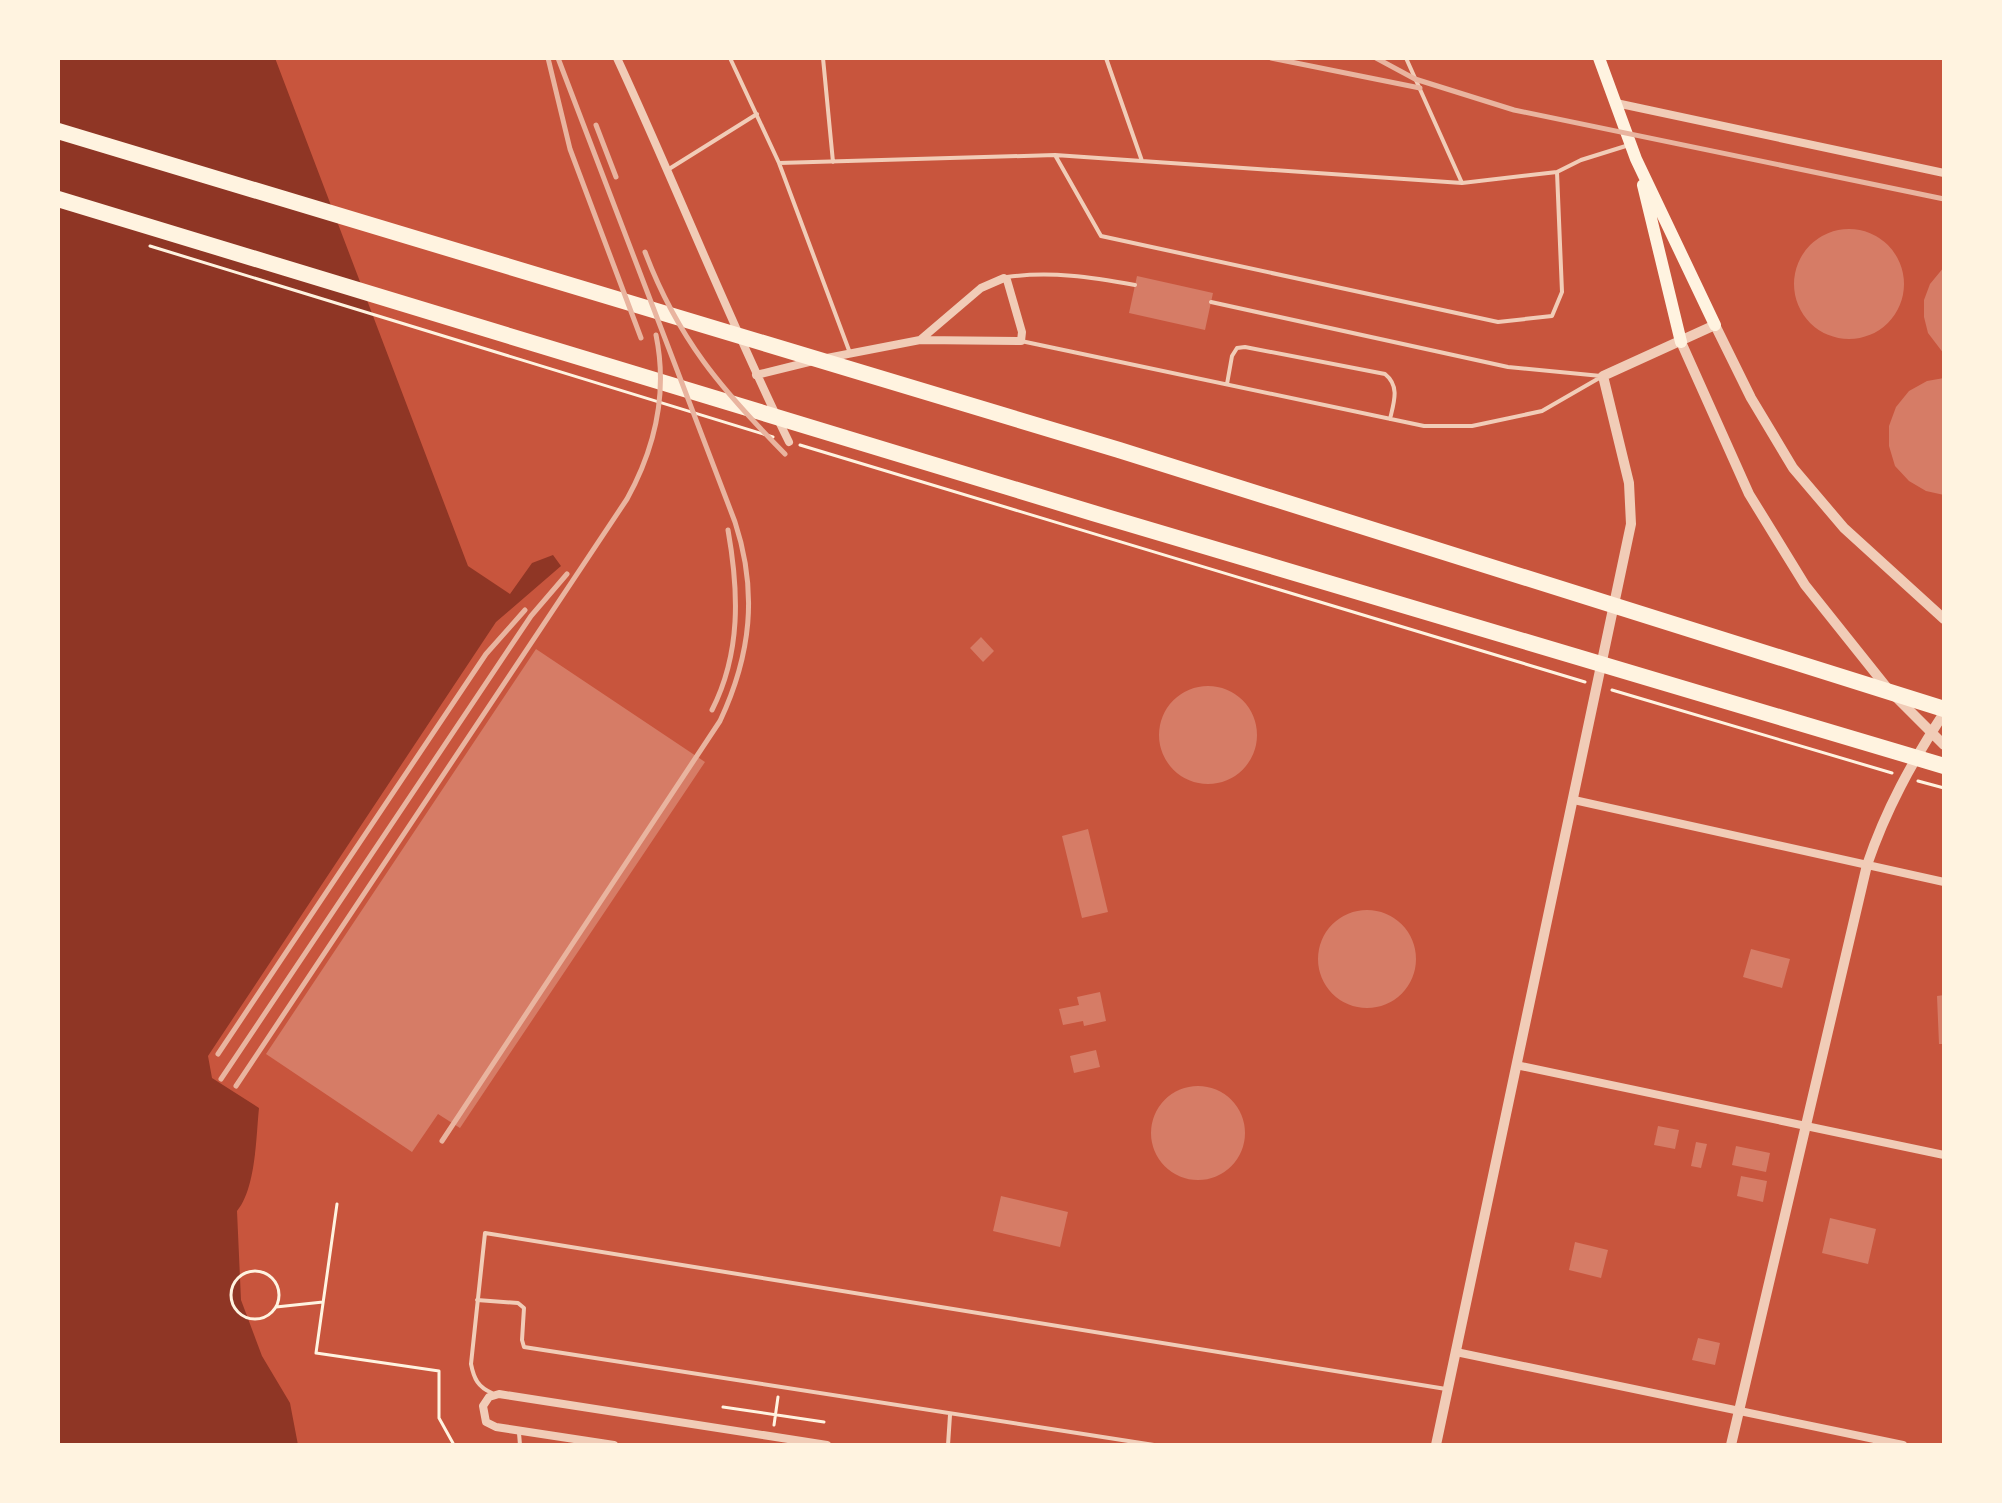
<svg xmlns="http://www.w3.org/2000/svg" width="2002" height="1503" font-family="Georgia,serif">
<style>
.water{fill:#8f3625}
.building{fill:#d67c66}
.lines{fill:none;stroke-linecap:round;stroke-linejoin:round}
.path{stroke:#fff3e0;stroke-width:3}
.service{stroke:#f1ccb7;stroke-width:4}
.minor{stroke:#f1ccb7;stroke-width:8}
.tertiary{stroke:#f1ccb7;stroke-width:10}
.secondary{stroke:#fff3e0;stroke-width:12}
.motorway{stroke:#fff3e0;stroke-width:16}
.rail{stroke:#e9b49f;stroke-width:5}
</style>
<rect width="100%" height="100%" fill="#c8553d"/>
<path class="water" d="M58,58H275L468,566L510,594L532,563L553,555L561,566L496,622L208,1056L212,1078L259,1108C256,1137 256,1188 237,1211L241,1300L262,1356L290,1403L298,1445H58Z"/>
<path class="building" d="M1794 284a55 55 0 1 1 110 0a55 55 0 1 1-110 0Z
M1944,267V354L1928,333L1924,317V300L1930,284Z
M1137,276L1213,293L1205,330L1129,313Z
M1944,378V495L1926,491L1909,481L1895,466L1889,446V426L1896,407L1909,391L1927,381Z
M981,637L994,651L983,662L970,648Z
M536,649L705,762L460,1128L438,1114L412,1152L266,1054Z
M1159 735a49 49 0 1 1 98 0a49 49 0 1 1-98 0Z
M1088,829L1108,912L1082,918L1062,836Z
M1318 959a49 49 0 1 1 98 0a49 49 0 1 1-98 0Z
M1751,949L1790,959L1782,988L1743,977Z
M1100,992L1106,1021L1084,1026L1083,1021L1063,1025L1059,1009L1079,1005L1077,997Z
M1944,995V1044H1939L1937,996Z
M1096,1050L1100,1067L1074,1073L1070,1056Z
M1151 1133a47 47 0 1 1 94 0a47 47 0 1 1-94 0Z
M1658,1126L1679,1130L1675,1149L1654,1145Z
M1696,1142L1707,1144L1701,1168L1691,1166Z
M1736,1146L1770,1153L1766,1172L1732,1165Z
M1741,1176L1767,1181L1763,1202L1737,1196Z
M1001,1196L1068,1212L1060,1247L993,1231Z
M1830,1218L1876,1229L1868,1264L1822,1253Z
M1575,1242L1608,1250L1601,1278L1569,1270Z
M1698,1338L1720,1343L1715,1365L1692,1360Z"/>
<g class="lines">
<path class="path" d="M150,246L773,437
M800,445L1585,682
M1612,690L1892,773
M1918,781L1944,788
M337,1204L316,1353L439,1371V1418L454,1445
M231 1295a24 24 0 1 1 48 0a24 24 0 1 1-48 0Z
M276,1307L323,1302
M723,1407L824,1422
M774,1425L778,1397"/>
<path class="service" d="M730,58L779,163
M823,58L833,162
M1106,58L1142,161
M1406,58L1462,183
M1055,155L1101,236L1498,322L1552,316L1562,292L1557,172
M669,169L757,114
M1007,277C1051,271 1091,277 1135,285
M1211,302L1508,367L1601,376
M1021,341L1424,426H1472L1542,411L1601,377
M850,353L779,163L1055,155L1462,183L1557,172L1581,160L1629,145
M1227,384L1232,356L1237,348L1245,347L1385,374C1400,386 1394,402 1390,419
M477,1300L518,1303L524,1308L522,1340L524,1347L1154,1445
M492,1393C478,1387 474,1379 471,1364L485,1233L1446,1389
M519,1433L520,1445
M948,1445L950,1415"/>
<path class="minor" d="M617,58C676,185 727,316 789,442
M1616,103L1944,173
M827,358L920,340L1021,341L1022,332L1007,280L1004,278L981,288L920,340
M756,375L813,361
M1574,800L1944,882
M1516,1065L1944,1155
M1456,1352L1903,1445
M614,1445L496,1427L486,1422L483,1406L489,1397L499,1394L827,1445"/>
<path class="tertiary" d="M1681,342L1749,494L1805,585L1888,689L1944,745
M1436,1445L1631,524L1629,483L1603,376L1715,325L1751,398L1793,468L1844,528L1944,619
M1731,1445L1867,865C1886,809 1912,762 1944,713"/>
<path class="secondary" d="M1599,58L1636,159L1715,325
M1643,185L1681,342"/>
<path class="motorway" d="M58,131L1119,450L1944,709
M58,199L1093,513L1944,766"/>
<path class="rail" d="M548,58L570,149L641,338
M1271,58L1420,88
M1376,58L1415,79L1514,110L1944,199
M596,125L616,177
M645,252C678,339 721,389 785,454
M712,710C741,653 739,592 728,530
M218,1054L486,654L525,610
M221,1079L531,616L567,574
M236,1086L627,499C655,448 668,393 656,335
M442,1141L720,721C751,655 758,592 735,522L558,58"/>
</g>
<rect width="2002" height="1503" fill="none" stroke="#fff3e0" stroke-width="120"/>
</svg>
